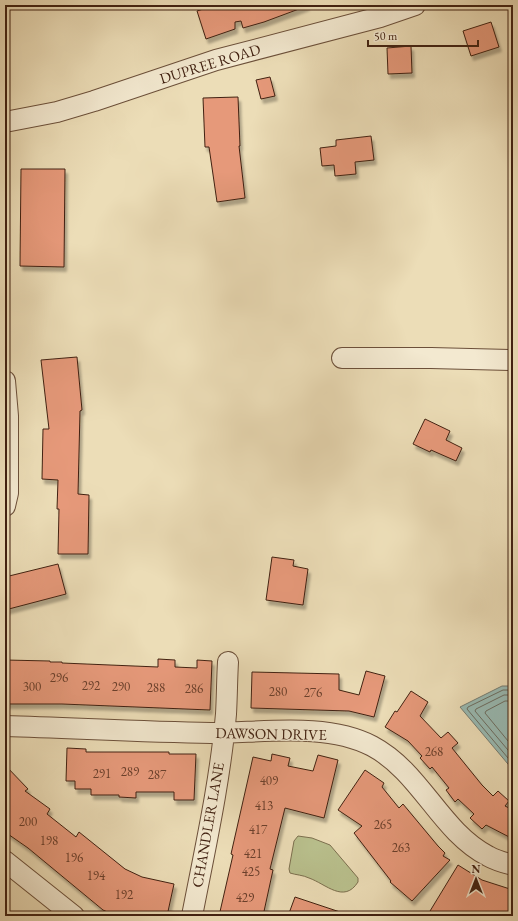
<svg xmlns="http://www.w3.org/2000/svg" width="518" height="921" font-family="'EB Garamond',serif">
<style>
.green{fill:#b9c08d;stroke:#7d704f}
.water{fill:#99bbb4;stroke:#767d73}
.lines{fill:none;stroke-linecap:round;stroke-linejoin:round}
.shore{stroke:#6d6e62;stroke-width:1}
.building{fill:#e6997a;stroke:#412111;filter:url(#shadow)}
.minor-casing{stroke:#6c503a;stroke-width:22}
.minor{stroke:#f3e9d0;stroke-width:20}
.labels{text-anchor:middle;stroke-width:3;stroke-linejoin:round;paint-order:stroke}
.number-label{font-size:13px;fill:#6a3f2b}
.street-label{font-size:15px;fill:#412111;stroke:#f3e9d0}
</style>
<defs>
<filter id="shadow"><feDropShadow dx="2.5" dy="4.5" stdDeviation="1" flood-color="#0004"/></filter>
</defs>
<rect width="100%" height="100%" fill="#ecddb7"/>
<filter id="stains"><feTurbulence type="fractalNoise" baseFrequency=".005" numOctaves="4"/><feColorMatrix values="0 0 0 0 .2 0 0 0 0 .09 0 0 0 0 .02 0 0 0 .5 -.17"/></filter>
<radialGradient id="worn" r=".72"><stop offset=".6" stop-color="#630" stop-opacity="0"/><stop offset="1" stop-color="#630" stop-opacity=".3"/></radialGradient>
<path class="green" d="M298,836L312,838L330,845L358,878V882C344,904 326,884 309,878C303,875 296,875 290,873L289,869L294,841Z"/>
<path class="water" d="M502,686H513V770L460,707Z"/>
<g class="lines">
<path class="shore" d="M513,690H503L468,707L467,709L513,764
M513,695H504L476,709L475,711L513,756
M513,701H505L486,711L485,713L513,747"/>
</g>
<path class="building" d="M216,5H307V6L264,22L243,28L241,21L235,22V29L206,39L197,11Z
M491,22L499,47L471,56L463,31Z
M411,46L412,73L388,74L387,48Z
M270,77L275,96L261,99L256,80Z
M238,97L240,146H239L245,198L217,202L209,147H205L203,98Z
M371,136L374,160L355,162L356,174L335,176L334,165L322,166L320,148L336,146V140Z
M21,169H65L64,267L20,266Z
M77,357L82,410L80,411L78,494L89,495L88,554H58L59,509H57L58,480L42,479L43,429H49L41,360Z
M425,419L450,431L446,440L462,448L456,461L431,450L430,452L413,444Z
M272,557L294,560L293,566L308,569L303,605L266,600Z
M58,564L66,594L5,610V577Z
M158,659L175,660V667L197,668V660L212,661L210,710L62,704H5V660L50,661V662H62V663L158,667Z
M366,671L385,676L374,717L349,711L251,708L252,672L339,674V690L359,695Z
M411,691L428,702L420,716L441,738L448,732L458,743L452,748L482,785L493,796L498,791L509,801L505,806L513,810V839L486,825L482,829L470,818L474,814L458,799L455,802L446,790L449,788L432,767L430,769L420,758L422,756L408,741L385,727L395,711L397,712Z
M67,748L86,749V752H169V754H196L194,800H174V792H136V798L119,797V795H91V789H75V781H66Z
M272,754L290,758L288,766L313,771L318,755L338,760L324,818L285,808L270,869L273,870L263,916H219L233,855L231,854L253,757L271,761Z
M5,765L28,789L25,791L50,809L47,814L76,837L79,832L125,869L142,877L174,884L167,916H116L103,910L28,848L5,832Z
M365,770L384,783L382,787L399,808L403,804L438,846L445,853L443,856L450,860L412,901L390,882L391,881L354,833L362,826L338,810Z
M458,865L482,880L513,890V916H427Z
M295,897L346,914V916H288Z"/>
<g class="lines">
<g class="minor-casing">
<path id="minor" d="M5,122L57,112L94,101L216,60L380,17L415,5
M342,358H431L513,360
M5,381L8,416V493L5,506
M5,726C74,728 142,732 211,733C261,733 326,722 372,746C421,772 440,831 488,856C495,860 505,863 513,865
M5,861L74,916
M192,916C205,849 220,782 226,714C227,696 227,679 228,662"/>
</g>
<use href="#minor" class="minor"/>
</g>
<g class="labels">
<g class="number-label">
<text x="59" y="682">296</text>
<text x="91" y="690">292</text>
<text x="32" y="691">300</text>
<text x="121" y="691">290</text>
<text x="156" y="692">288</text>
<text x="194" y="693">286</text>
<text x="278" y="696">280</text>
<text x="313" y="697">276</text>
<text x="434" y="756">268</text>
<text x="130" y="776">289</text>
<text x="102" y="778">291</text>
<text x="157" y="779">287</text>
<text x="269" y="785">409</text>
<text x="264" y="810">413</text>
<text x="28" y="826">200</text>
<text x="383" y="829">265</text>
<text x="258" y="834">417</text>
<text x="49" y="845">198</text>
<text x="401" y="852">263</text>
<text x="253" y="858">421</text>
<text x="74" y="862">196</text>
<text x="251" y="876">425</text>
<text x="96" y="880">194</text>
<text x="124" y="899">192</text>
<text x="245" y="902">429</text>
</g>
<g class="street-label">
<text transform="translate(210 64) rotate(-17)" y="5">DUPREE ROAD</text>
<text transform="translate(271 734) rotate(1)" y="5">DAWSON DRIVE</text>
<text transform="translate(208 825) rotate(-80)" y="5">CHANDLER LANE</text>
</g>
</g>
<rect width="518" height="921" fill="none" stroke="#ecddb7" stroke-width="20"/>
<rect x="6" y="6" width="506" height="909" fill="none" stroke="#412111" stroke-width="2"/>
<rect x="10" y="10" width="498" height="901" fill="none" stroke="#412111"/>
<g transform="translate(476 879)" stroke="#f3e9d0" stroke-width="3" paint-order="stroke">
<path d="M0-3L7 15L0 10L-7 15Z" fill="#412111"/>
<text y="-6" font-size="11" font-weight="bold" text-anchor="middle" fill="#412111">N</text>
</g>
<path d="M368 40v6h110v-6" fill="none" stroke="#412111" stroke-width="2"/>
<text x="374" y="40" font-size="12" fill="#412111" stroke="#f3e9d0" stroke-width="3" paint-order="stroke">50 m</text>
<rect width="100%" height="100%" filter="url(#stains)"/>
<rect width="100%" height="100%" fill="url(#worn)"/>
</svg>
